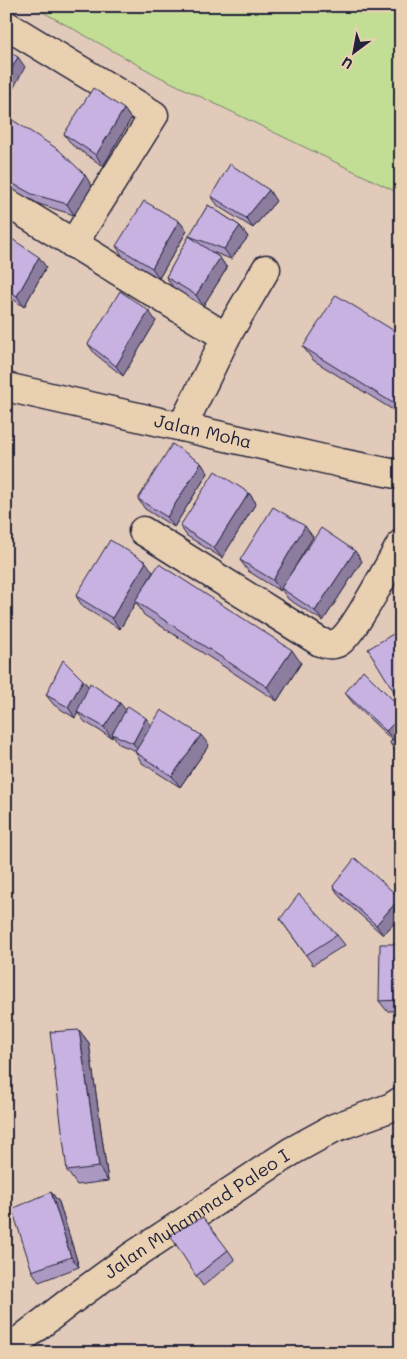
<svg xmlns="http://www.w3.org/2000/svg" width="407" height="1359" font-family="Mali,sans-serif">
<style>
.green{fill:#c2dd94;stroke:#728068}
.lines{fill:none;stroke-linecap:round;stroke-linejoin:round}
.street-casing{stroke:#22223b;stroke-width:31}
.street{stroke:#e9d0b1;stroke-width:28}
.wall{fill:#ac99c2;stroke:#22223b}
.shaded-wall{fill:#8c7d9e;stroke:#22223b}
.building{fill:#c8b2e1;stroke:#22223b}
.labels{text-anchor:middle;stroke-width:4.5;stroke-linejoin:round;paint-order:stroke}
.street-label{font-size:18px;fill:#22223b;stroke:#e9d0b1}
</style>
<rect width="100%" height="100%" fill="#e2cabb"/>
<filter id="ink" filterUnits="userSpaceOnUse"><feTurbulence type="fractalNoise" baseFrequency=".02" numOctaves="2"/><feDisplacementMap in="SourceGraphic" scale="10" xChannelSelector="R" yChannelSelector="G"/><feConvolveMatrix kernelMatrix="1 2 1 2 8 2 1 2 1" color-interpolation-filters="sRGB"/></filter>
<g filter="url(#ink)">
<path class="green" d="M32,6H401V194L158,76Z"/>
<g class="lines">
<g class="street-casing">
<g id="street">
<path d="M6,25L154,115L73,244"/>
<path d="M6,202L226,337"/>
<path id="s1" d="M6,387L341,463L401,475"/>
<path d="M182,427L226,337L266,269"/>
<path d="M143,531L320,642C327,644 332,646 339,642C354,633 390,563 401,544"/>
<path id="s2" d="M6,1351L72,1300L131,1257L292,1151L334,1128L392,1107L401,1101"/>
</g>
</g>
<use href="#street" class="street"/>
</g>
<path class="wall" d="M124,109L131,119L103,166L72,145L64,134Z
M6,126L92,186L74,215L39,204L12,189L6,181V177L8,174L6,173Z
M211,196L276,201L253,228L219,207Z
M208,205L240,226L248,237L231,259L212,252L220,258L227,268L203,306L173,287L166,277Z
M179,221L187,231L159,278L123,257L116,246Z
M6,236L46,267L24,307L6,294Z
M156,321L123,376L95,354L88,344Z
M401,335V415L313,360L303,347Z
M201,463L208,473L174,527L145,509L138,499Z
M249,493L256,503L222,558L187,536L180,526Z
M313,537L286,581L362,561L323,621L288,599L281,589L280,591L248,571L240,560Z
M153,572L147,582L301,663L277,701L144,615L136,602L120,629L83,607L76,596Z
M88,687L126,710L152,726L209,745L180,787L142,763L135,752L136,751L119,744L113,735L112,738L85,722L78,713L75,718L54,705L46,695Z
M345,693L401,708V757L397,754L390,743L392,740L353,703Z
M333,886L400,898L401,916L383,935L340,897Z
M280,919L337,935L345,945L313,965Z
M401,944V1011H387L379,1001Z
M79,1030L89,1043L108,1181L77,1185L67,1171Z
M51,1192L59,1202L79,1267L39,1282L32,1271Z
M228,1250L235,1260L203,1286L196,1276Z"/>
<path class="shaded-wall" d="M18,57L25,67L6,102V78Z
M124,109L131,119L103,166L96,155Z
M85,175L92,186L74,215L67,204Z
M269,190L276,201L253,228L246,218Z
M179,221L187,231L159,278L152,268Z
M240,226L248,237L231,259L224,249Z
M39,257L46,267L24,307L17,296Z
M220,258L227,268L203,306L196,295Z
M149,311L156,321L123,376L116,366Z
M401,397V411L396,405Z
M201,463L208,473L174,527L167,517Z
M249,493L256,503L222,558L214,548Z
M305,526L313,537L280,591L273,580Z
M355,551L362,561L323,621L315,611Z
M146,562L153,572L120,629L112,618Z
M292,650L301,663L277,701L267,687Z
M83,680L91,690L77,712L78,713L75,718L68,707Z
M120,703L128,713L112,734L113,735L112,738L104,727Z
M401,716V734L394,741L386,731Z
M146,718L154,728L140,753L133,743Z
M201,735L209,745L180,787L172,776Z
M400,898L401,916L383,935L376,925Z
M79,1030L89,1043L108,1181L99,1167Z
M51,1192L59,1202L79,1267L71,1257Z"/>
<path class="building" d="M6,50L18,57L6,78Z
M93,88L124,109L96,155L64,134Z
M11,119L59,150L85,175L67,204L32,194L6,180V177L10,170L6,168V126Z
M230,164L269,190L246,218L211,196Z
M144,201L179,221L152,268L116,246Z
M208,205L240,226L224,249L189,236Z
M6,236L12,239L39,257L17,296L6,289Z
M189,236L220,258L196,295L166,277Z
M120,291L149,311L116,366L88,344Z
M336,295L401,335V397L396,405L303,347Z
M172,444L201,463L167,517L138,499Z
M215,471L249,493L214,548L180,526Z
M273,507L305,526L273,580L240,560Z
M321,528L355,551L315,611L281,588Z
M110,540L146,562L112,618L76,596Z
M159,564L292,650L267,687L135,601Z
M398,631L401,635V703L368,649Z
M63,660L83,680L68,707L46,695Z
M363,670L401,708V716L386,731L345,693Z
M90,683L120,703L104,727L77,712Z
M128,706L146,718L133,743L112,734Z
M161,710L201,735L172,776L135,752Z
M401,730V753L390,743Z
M355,858L400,898L376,925L333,886Z
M299,894L337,935L306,955L280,919Z
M380,944H401V1000L379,1001Z
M79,1030L99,1167L67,1171L50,1032Z
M51,1192L71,1257L32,1271L12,1209Z
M203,1217L228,1250L196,1276L170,1235Z"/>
</g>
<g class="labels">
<g class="street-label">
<text dy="6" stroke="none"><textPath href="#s1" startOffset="202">Jalan Moha</textPath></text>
<text dy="6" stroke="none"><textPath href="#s2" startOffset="235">Jalan Muhammad Paleo I</textPath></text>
</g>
</g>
<rect width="407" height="1359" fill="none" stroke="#e9d0b1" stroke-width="25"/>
<rect x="12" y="12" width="382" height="1334" fill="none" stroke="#22223b" stroke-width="2" filter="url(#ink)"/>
<g transform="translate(354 52) rotate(212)" stroke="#e9d0b1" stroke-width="4" paint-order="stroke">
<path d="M0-4L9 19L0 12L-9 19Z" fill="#22223b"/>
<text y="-8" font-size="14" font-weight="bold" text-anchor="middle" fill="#22223b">U</text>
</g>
</svg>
